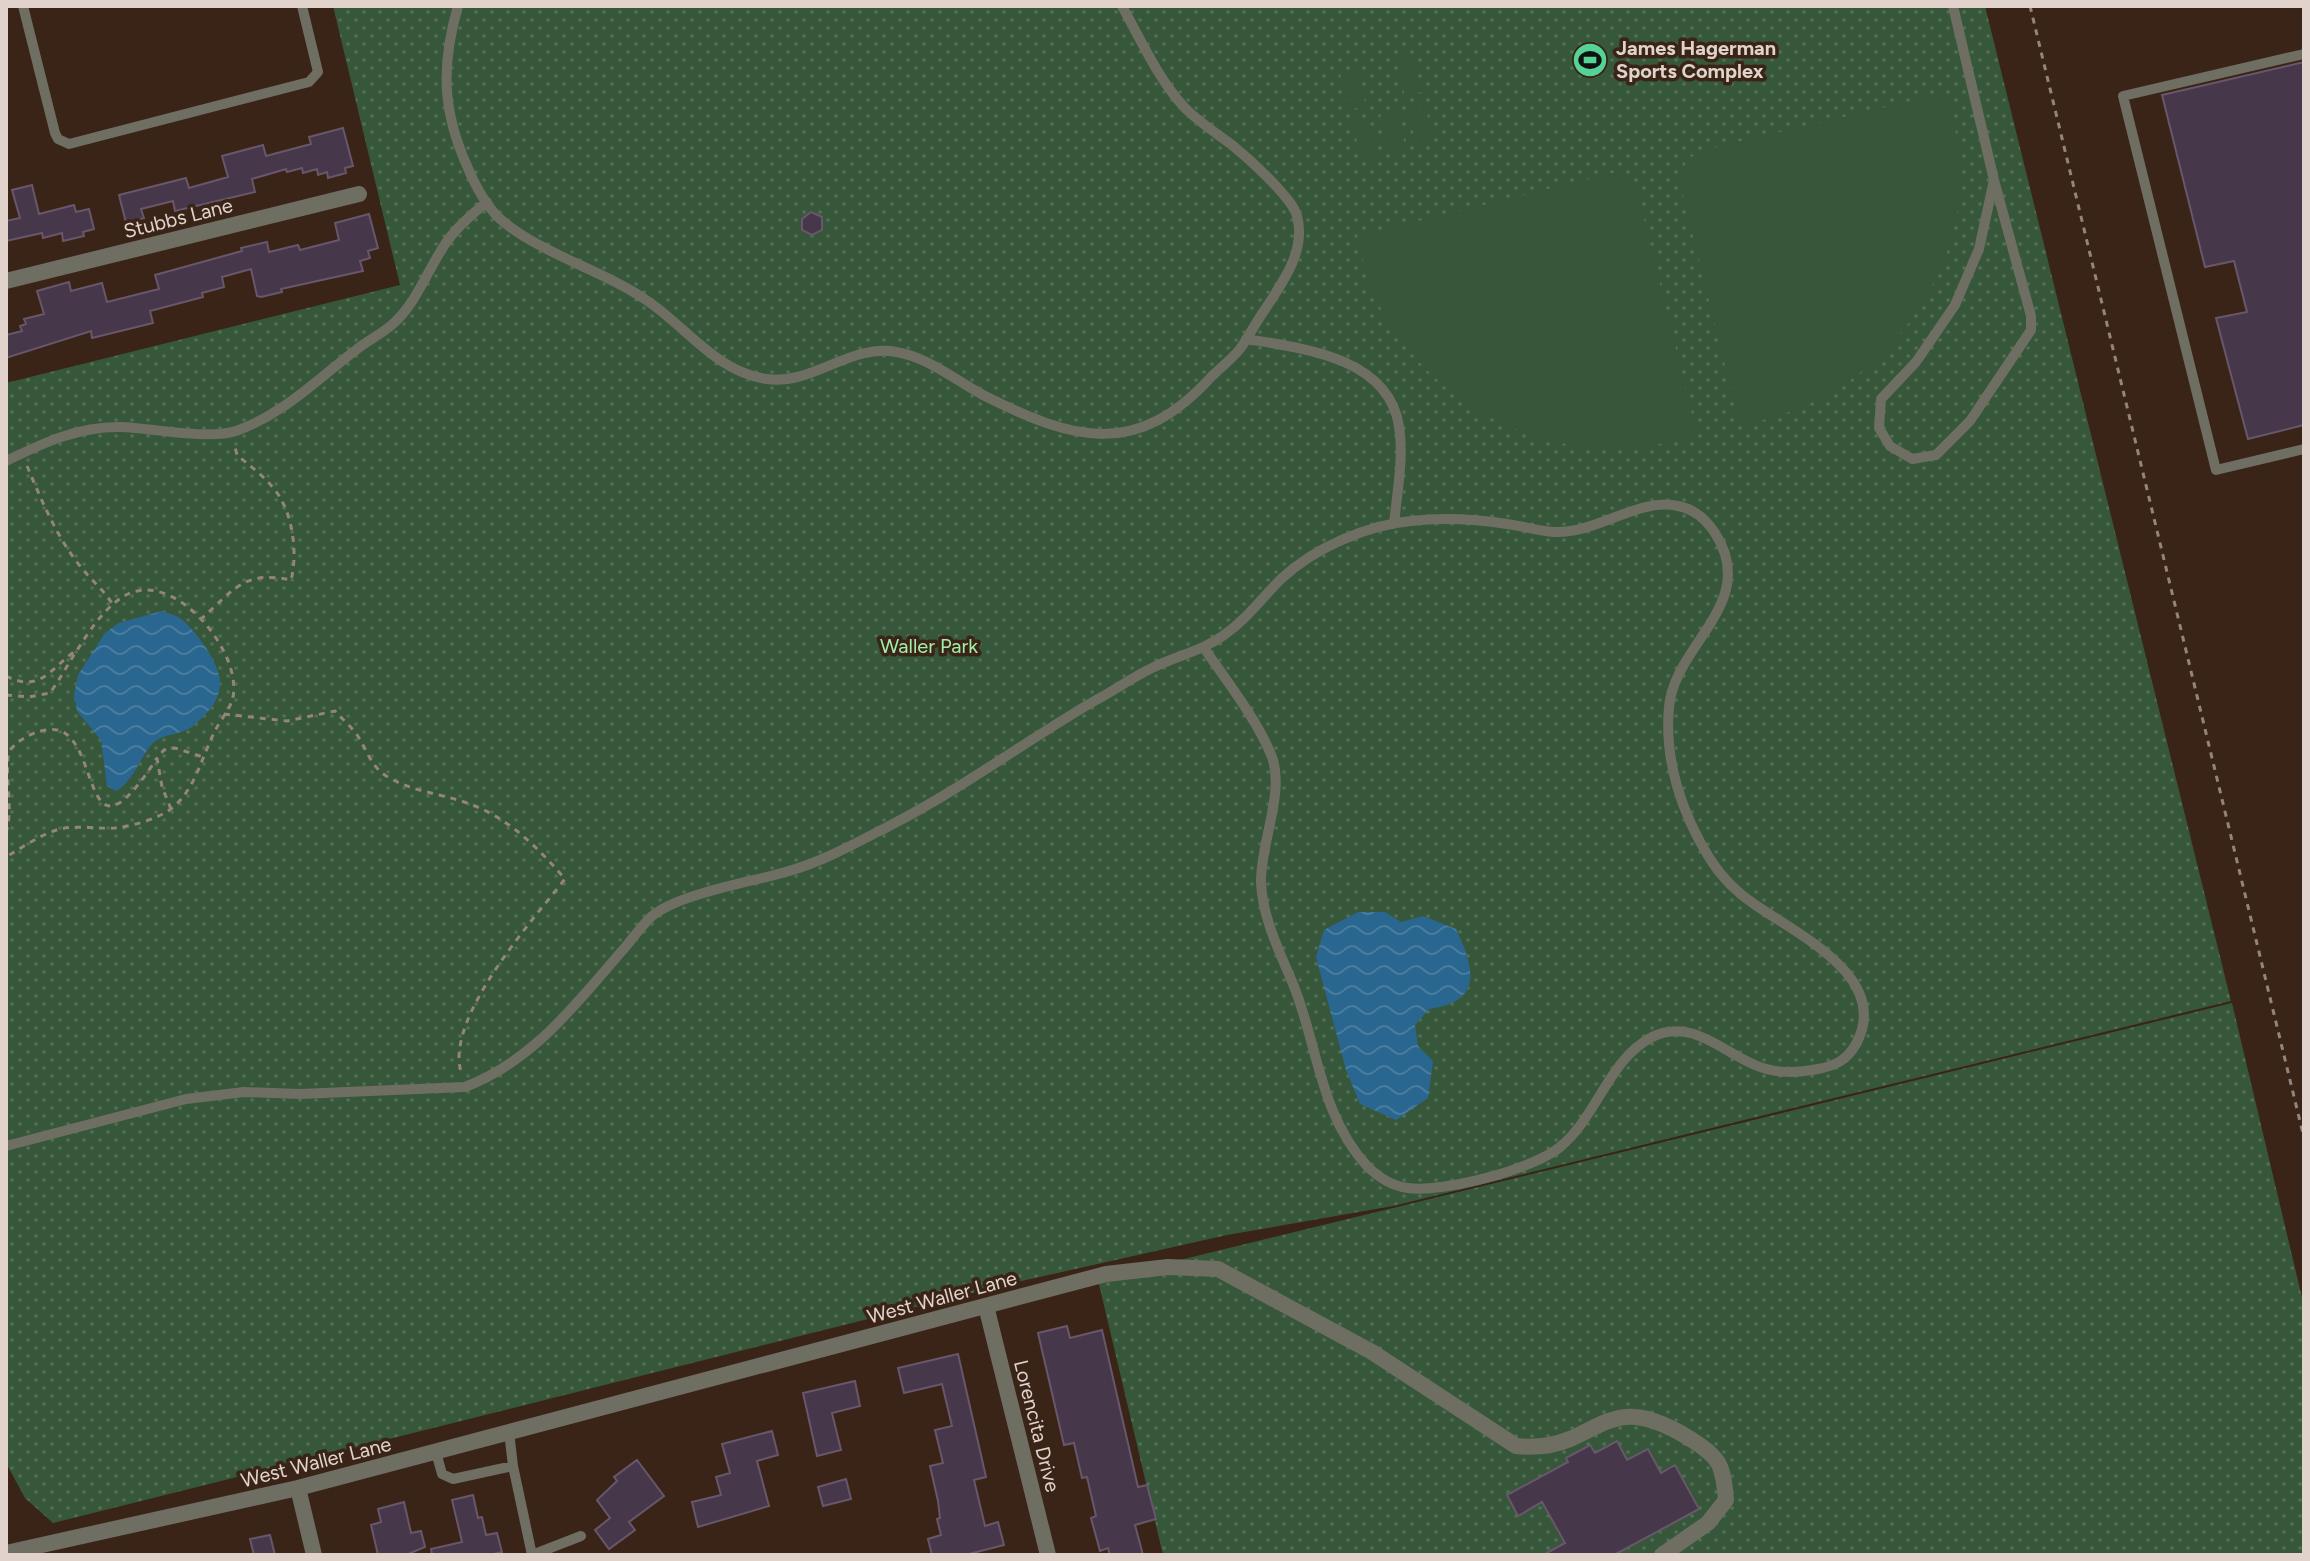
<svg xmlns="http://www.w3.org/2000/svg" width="2310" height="1561" font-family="Figtree,sans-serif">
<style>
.grass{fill:url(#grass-dots)}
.garden{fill:#37573a}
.water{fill:url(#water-waves)}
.building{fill:#47374a;stroke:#68576b;stroke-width:2}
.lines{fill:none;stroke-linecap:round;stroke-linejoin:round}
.path{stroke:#958479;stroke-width:3;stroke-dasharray:6 6;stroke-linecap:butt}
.lane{stroke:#6f6e63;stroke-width:10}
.street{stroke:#6f6e63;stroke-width:16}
.labels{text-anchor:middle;stroke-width:7;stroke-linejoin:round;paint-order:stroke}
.poi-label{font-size:20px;font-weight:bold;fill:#e1d3cb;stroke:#392417;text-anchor:start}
.street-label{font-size:20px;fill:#e1d3cb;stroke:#392417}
.park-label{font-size:20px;fill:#a3efaa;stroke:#392417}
</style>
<defs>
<pattern id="grass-dots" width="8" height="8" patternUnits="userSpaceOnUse" patternTransform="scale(2)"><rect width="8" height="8" fill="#37573a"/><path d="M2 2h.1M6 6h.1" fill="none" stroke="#546e55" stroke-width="1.8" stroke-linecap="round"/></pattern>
<pattern id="water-waves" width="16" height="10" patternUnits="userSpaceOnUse" patternTransform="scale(2)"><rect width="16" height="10" fill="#2a6790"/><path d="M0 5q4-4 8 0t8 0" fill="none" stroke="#497c9e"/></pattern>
</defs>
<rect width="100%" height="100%" fill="#392417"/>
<path class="grass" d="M333,6H1985L2231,1001L1393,1206L1227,1235L1004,1285L53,1523L25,1498L6,1463V383L400,285Z
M2232,1003L2304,1306V1555H1163L1098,1280Z"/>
<path class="garden" d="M1412,55L1422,92L1405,96L1396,60Z
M1357,69L1366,106L1349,110L1340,73Z
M1946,93C1955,124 1962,156 1960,189C1954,281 1892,366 1809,404C1787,414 1763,420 1740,426L1682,191C1682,161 1684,158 1712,148Z
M1425,105L1434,143L1417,147L1408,110Z
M1397,112L1406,149L1389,153L1380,116Z
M1369,119L1379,156L1362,160L1352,123Z
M1613,173L1636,186L1697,435C1665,444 1634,450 1601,448C1504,444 1415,382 1374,295C1366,277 1362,255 1357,236Z"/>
<path class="water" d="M162,611C168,613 175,615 180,618C195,629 223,667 220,686C218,703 206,715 193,726C182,735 164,733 153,743C139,758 134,781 116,791L107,786L101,740L77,711L74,695L78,675L105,633L119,623Z
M1358,912H1385L1401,922L1423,916L1456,929C1475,969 1483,1002 1429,1009L1415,1025L1418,1046L1433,1061L1428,1098L1396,1120L1360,1104L1346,1070L1316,957L1324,930Z"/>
<path class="building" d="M2304,62V425L2248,439L2216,318L2247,312L2234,261L2205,267L2162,95Z
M343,128L353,166L345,168L346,173L328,178L327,172L318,175L317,169L303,173L302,168L287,172L286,169L252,179L255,192L175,211L173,201L141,209L144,218L126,223L119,195L186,178L189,188L228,177L222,156L263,145L266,156L311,144L309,137Z
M32,185L39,214L74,205L76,212L89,209L94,229L83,232L84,236L63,241L62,233L43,238L42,233L6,241V221L20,218L12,190Z
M811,212L822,217V230L812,235L802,230V219Z
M369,214L378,248L368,251L370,258L360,261L363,271L281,289L282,292L261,297L257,296L251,269L222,277L224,287L202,293L203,297L150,311L153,323L92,338L91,331L6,358V335L22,331L20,326L26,324L24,319L44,314L37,291L69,282L71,291L102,283L107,302L159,289L155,275L242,251L241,248L267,242L269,252L298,245L300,250L339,240L335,223Z
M1067,1326L1070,1338L1102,1330L1138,1487L1147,1485L1156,1519L1135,1525L1143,1555H1110L1108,1548L1100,1551L1091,1518L1096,1516L1087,1477L1082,1478L1074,1443L1064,1445L1038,1333Z
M958,1354L986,1477L974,1480L985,1526L998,1522L1004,1545L965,1555H932L928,1539L941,1535L937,1519L940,1518L938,1501L930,1466L943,1463L935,1430L952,1426L942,1384L904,1393L898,1368Z
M855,1381L860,1406L832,1413L841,1450L817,1456L803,1393Z
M772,1431L778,1455L757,1461L769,1506L698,1527L692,1502L721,1495L716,1477L730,1473L722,1444Z
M1617,1441L1627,1460L1648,1449L1661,1473L1675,1465L1699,1509L1614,1555H1543L1565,1543L1542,1502L1518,1516L1507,1495L1568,1462L1566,1458L1590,1445L1595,1453Z
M637,1460L664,1496L629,1522L635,1530L609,1549L595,1530L610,1518L597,1500L617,1481L614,1477Z
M846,1479L851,1499L823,1506L818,1487Z
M473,1495L478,1518L482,1517L486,1535L497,1533L502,1552L490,1555H432L431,1549L462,1542L452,1500Z
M404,1502L411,1533L421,1531L425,1547L406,1555H378L371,1525L381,1522L378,1509Z
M270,1535L275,1555H254L250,1539Z"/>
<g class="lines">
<path class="path" d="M2030,6L2304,1138
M27,466C42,501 56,536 80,566C91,580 104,590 113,605
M200,620C234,590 243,570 291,580C298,554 293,511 274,489C264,476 250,466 237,455L235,447
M6,676C40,693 49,670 74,652
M6,695L29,697L50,693C70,665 96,609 128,594C176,571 242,652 233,697C231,708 221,719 216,729C202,755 196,789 172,808C158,819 133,826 115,828C97,829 78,825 60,829C41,834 23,847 6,857
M224,714L287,721L335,711C343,720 353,728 359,738C368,753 372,768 388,777C414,793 447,794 475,806C512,821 540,850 565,879C533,920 445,1017 461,1072
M171,809L162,787L157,758L164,750L175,748L203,757
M6,833C14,806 4,778 9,751C20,739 30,733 46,730C106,718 75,885 157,758"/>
<path class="lane" d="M23,6L55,133L58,139L69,144L309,82L318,72L302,6
M458,6C441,65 442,110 467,166C475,185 484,203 498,217C535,252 606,271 649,302C688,329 716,371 766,379C812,386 851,343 896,352C928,357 955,380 983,395C1074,441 1137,459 1212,376C1221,367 1231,360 1239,350C1245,343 1250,333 1255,325C1274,293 1308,256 1297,216C1294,205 1284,195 1276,186C1262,171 1248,158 1232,145C1216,133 1199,122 1185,108C1158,79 1141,40 1122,6
M1953,6L1994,180L2031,316V330L1970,421L1936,455L1912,459L1890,446L1879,428L1881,399L1916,362L1955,305L1979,249L1994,180
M2304,54L2123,96L2216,470L2304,449
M1246,339C1302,348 1388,357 1399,426C1404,457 1397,493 1394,524
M6,461C43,443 79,426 121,427C151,428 208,440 236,431C284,414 316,380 356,350C368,340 384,333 395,322C419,299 429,266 448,240C459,225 472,214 487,202
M6,1146L186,1099L244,1092L300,1094L465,1087C533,1061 575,1005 621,952C631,941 641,926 652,916C680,893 753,882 789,871C824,861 858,842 891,825C963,788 1027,740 1096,700C1115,690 1133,677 1152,668C1176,656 1202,651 1224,635C1247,619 1262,598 1281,579C1314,548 1367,525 1411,521C1444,517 1475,519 1507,524C1522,526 1539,531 1554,532C1597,534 1638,497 1678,506C1694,509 1706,519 1715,533C1760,603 1675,643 1669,707C1664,761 1682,814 1710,859C1722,878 1736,892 1754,904C1797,934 1892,978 1856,1044C1847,1060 1835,1066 1818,1069C1796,1073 1776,1074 1755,1065C1721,1051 1692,1018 1652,1037C1609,1059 1597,1117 1560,1147C1534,1169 1443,1193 1408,1188C1391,1186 1378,1177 1367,1166C1321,1116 1318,1049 1295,989C1281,954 1263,921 1261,883C1260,844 1285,793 1272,757C1258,721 1226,680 1204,648
M509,1432L513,1466L532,1555
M436,1452L442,1474L453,1479L513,1466
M532,1555L581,1536"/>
<path class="street" d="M6,281L359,194
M986,1306L1048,1555
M298,1488L314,1555
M6,1553L298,1488L1106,1274L1168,1267L1218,1269L1372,1352L1516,1446C1534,1448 1553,1446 1570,1439C1591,1430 1611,1415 1635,1417C1653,1418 1677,1430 1692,1440C1721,1458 1723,1466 1726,1500L1708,1523L1662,1555"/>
</g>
<defs>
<g id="stadium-disc" transform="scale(1.8)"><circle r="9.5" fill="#54d396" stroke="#392417"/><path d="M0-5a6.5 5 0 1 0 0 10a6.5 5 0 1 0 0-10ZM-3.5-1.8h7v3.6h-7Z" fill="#111"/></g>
</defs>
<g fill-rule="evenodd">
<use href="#stadium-disc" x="1590" y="60"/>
</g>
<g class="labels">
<g class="poi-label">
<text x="1616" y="55">James Hagerman<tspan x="1616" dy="23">Sports Complex</tspan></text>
</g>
<g class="street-label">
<text transform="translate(178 218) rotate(-14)" y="7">Stubbs Lane</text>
<text transform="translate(942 1297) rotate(-15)" y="7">West Waller Lane</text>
<text transform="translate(1037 1426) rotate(76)" y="7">Lorencita Drive</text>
<text transform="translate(316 1462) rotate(-14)" y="7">West Waller Lane</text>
</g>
<g class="park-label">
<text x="929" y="653">Waller Park</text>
</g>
</g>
<rect width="2310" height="1561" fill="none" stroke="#e1d3cb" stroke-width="16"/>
</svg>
